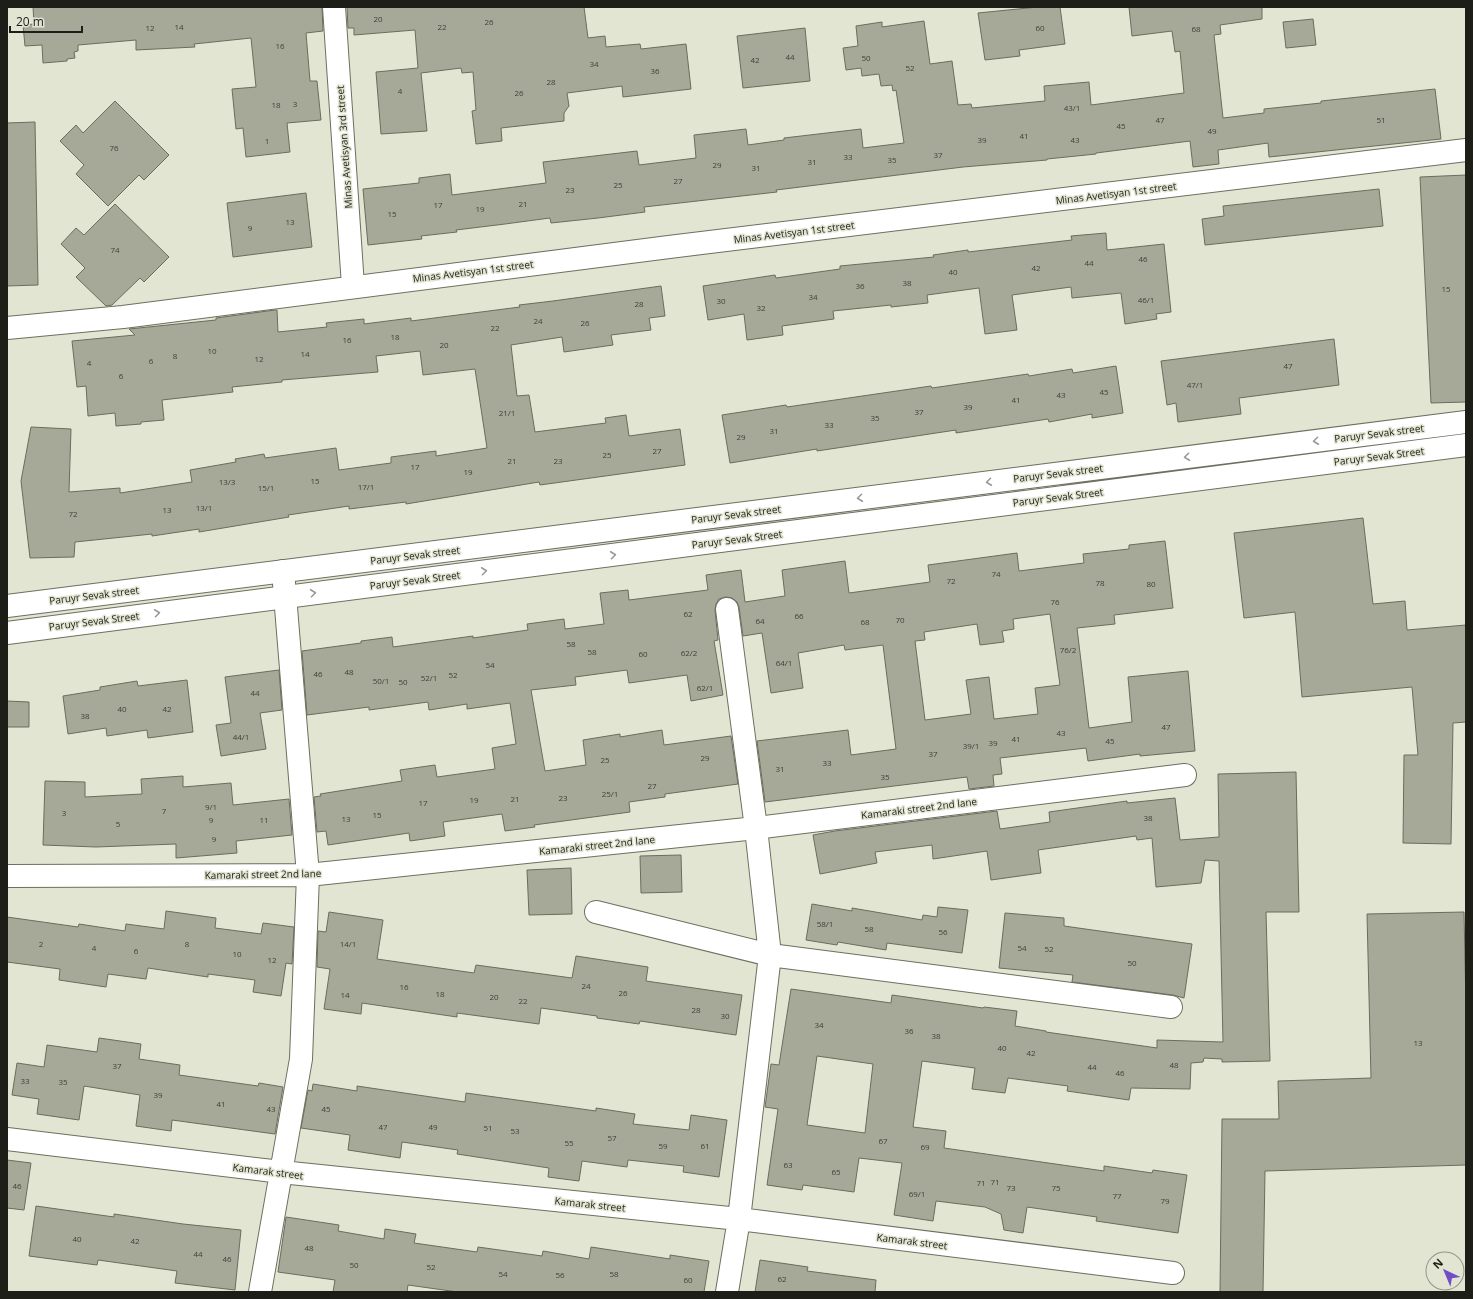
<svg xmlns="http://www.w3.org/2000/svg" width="1473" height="1299" font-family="'Open Sans',sans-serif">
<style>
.building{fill:#a7a998;stroke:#6b6c5d;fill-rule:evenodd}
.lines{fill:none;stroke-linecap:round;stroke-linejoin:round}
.minor-casing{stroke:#6d6f5f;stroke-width:24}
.tertiary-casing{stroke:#6d6f5f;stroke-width:24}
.minor{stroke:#fff;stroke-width:22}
.tertiary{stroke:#fff;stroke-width:22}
.oneway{stroke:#999a97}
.labels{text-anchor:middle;stroke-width:3;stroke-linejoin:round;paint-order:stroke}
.number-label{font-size:8px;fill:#404137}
.street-label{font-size:10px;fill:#1d1e17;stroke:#e3e5d3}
</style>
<rect width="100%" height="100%" fill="#e3e5d3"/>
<path class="building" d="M33,7H322L323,31L306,33L310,81H317L321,120L287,123L290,152L246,157L243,128L236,129L232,89L256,87L251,38L194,44L195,47L136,50V40L78,45V51L74,52L75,58L67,59V61L43,63L42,45L25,46L23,25L34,24Z
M347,7H584L588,38L605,36L606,47L640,44L641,49L686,44L691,89L623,97L622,86L567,93L569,106L564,113V121L501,128L502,141L476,144L472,111L476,110L473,72L462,73L461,68L421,73L427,131L381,134L376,72L418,68L415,30L354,35V28H348Z
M1038,7H1060L1065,44L1019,50L1020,56L985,60L978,13Z
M1129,7H1262V19L1220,25L1221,34L1214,35L1223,118L1264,113V109L1321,103V101L1435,89L1441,139L1269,157L1268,143L1218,150L1219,164L1193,167L1190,141L1096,153V154L1047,159V160L963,167L776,190L777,192L644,207L645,212L598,218L551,223L550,218L505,224L456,230L457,232L421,236L422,239L368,245L363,189L419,183V178L450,174L452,195L546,183L543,162L637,151L639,165L696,158L694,135L746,129L748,145L784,140V138L861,129L863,148L904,143L896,90L893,91L892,85L881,86L879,74L862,76L861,68L846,70L843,48L858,46L856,26L882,22V27L924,21L930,64L952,61L958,105L971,104L972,108L1045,101L1044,86L1089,82L1091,105L1184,93L1180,51L1175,52L1172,31L1132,36Z
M1313,19L1316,45L1286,48L1283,22Z
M805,28L810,81L743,88L737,36Z
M115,101L169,155L144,180L139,175L108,206L76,174L84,165L60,141L76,125L83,133Z
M35,122L38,285L7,286V123Z
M1466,175V402L1431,403L1420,177Z
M1379,189L1383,226L1205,245L1202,219L1224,216L1223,206Z
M306,193L312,247L233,257L227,203Z
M115,204L169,257L144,282L140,278L112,305L106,306L76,277L85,268L61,244L76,228L84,235Z
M1106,233L1107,250L1164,244L1171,312L1156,314L1157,319L1125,324L1121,293L1072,298L1071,287L1012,295L1017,330L985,334L979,288L927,295L928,303L891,307V305L833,311L834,319L782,326L783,335L747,340L744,314L708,320L703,286L775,275L776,278L840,269V266L934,257L933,255L968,250V252L1072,240L1071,236Z
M661,286L665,316L649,318L651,330L611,335L613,345L564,352L562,337L511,345L517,396L529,395L535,432L606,423L605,418L626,415L629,436L680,429L685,465L540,485L539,482L406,504V502L349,509V506L288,515L289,517L199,532V529L152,536V534L75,542L74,557L30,558L21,481L31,427L71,429L69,492L120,488V493L192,482L190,470L236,462L235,459L264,454L265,458L336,448L339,470L391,463V457L436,451V456L487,448L475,369L423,375L420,351L376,356L378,372L282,380V382L232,387L233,392L162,400L164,420L141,422V424L116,426L115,413L88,416L86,386L77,387L72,341L135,335L129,329L216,320V318L275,310H277L278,332L327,327L326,323L364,319V324L411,318V321L520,307L519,305L553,301Z
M1334,339L1339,385L1239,398L1241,414L1178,422L1176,403L1167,405L1161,361Z
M1116,366L1123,413L1092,418V414L1049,422L1048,419L956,433V430L817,451V449L730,463L722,415L786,405L787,407L931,386L932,388L1028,374L1029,376L1072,369L1073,373Z
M1363,518L1373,604L1405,601L1407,630L1466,625V722L1453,723L1451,844L1403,843L1404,755H1418L1412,687L1302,697L1295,612L1244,618L1234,533Z
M1165,541L1173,608L1114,615L1115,624L1077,628L1089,728L1132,722L1128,677L1188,671L1195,751L1140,756V754L1088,761L1086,748L1000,758L1002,774L993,775L994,786L969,789L967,777L765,802L757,741L848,730L851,755L896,749L883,645L845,650L844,645L798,653L803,688L771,693L762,633L743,636L739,607L737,602L732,598L726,597L719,599L716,604L715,610L718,640L714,641L723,695L691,701L687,675L629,683L627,670L575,677L576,685L531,690L545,771L586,765L583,740L620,734V737L662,730L664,745L731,736L738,784L665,794V797L629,802L630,812L534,825L535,827L505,831L502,814L443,822L445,836L410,841L409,833L328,845L326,831L317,832L314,797L321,796L320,794L402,781L400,770L435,765L437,777L495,769L492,748L516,744L510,703L467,709V704L429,710L428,702L369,710V707L307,715L302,651L361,643V641L392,637L393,647L473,636V638L528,630L527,624L564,619L565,629L604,624L600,593L628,590L629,600L708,590L706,575L741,570L745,602L785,596L782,570L845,561L849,593L930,582L928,565L1017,553L1019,571L1084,563L1083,554L1129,549V545ZM1050,614L1060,685L1035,688L1038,714L994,719L989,677L966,680L971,714L925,720L915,641L925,640L924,632L977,624L980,645L1004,642L1002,631L1014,629L1013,619Z
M279,670L282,710L260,713L266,749L221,756L216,725L231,723L225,677Z
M187,680L193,732L148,738L147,730L107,736L106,728L68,734L63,696L100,690V687L137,681L138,686Z
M7,701L29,702V727H7Z
M1296,772L1299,912H1266L1270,1061L1222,1062V1059L1204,1058L1203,1062L1191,1063L1190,1089L1131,1088L1129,1100L1067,1091L1068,1086L1008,1078L1005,1093L972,1089L975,1068L922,1061L913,1127L946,1131L944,1148L1104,1171V1166L1152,1173L1153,1170L1187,1175L1178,1233L1096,1221L1097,1217L1027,1207L1023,1233L1004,1230L1001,1214L985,1207L936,1201L933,1221L894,1215L902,1163L859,1158L854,1192L803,1185L802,1190L767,1185L778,1109L765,1107L771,1064L779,1065L791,989L891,1003L892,995L983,1008L984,1007L1017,1011L1015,1026L1046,1031V1032L1157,1048V1040L1223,1042L1219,861L1205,860L1201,883L1156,887L1152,838L1137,840L1136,836L1038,850L1041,873L991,880L987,851L933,859L932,845L875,852L877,863L820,874L813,835L835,831L997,811L1000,829L1050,822L1049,812L1127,801V803L1175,798L1180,840L1219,837L1218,774ZM817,1056L873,1064L865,1133L807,1125Z
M183,776V787L231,783L233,805L289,799L292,835L236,841L237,853L176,858V844L96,847L43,845L45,781L85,782V797L142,794L141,779Z
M681,855L682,892L641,893L640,856Z
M571,868L572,914L529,915L527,870Z
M812,904L852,911V908L922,920L923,915L937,917L938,907L968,910L962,953L887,943L886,950L838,942L837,945L806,940Z
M166,911L216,918L215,928L261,934L263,923L294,927L292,964L286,963L281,996L253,992L255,980L208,974V977L148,968L146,979L108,974L106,987L59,980L60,969L7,962V917L78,927L79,924L125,931L126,924L164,929Z
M329,912L383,920L377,959L474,973L476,965L572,978L576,956L648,967L646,981L742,995L736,1035L640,1021L639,1024L597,1018V1016L541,1008L539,1024L457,1013V1017L362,1003L361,1014L324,1009L330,969L317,967L318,931L326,932Z
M1464,912L1466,1007V1165L1265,1171L1263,1292H1220L1222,1119H1279L1278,1081L1371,1078L1367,914Z
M1005,913L1064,918V926L1192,944L1184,998L1173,995L1072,982L1073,975L999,968Z
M99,1038L141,1044L139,1059L180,1065L179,1075L258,1086L259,1083L283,1087L275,1134L172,1120L171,1131L136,1126L140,1095L84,1086L79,1120L37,1114L39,1099L12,1095L17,1063L44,1067L47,1045L97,1052Z
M313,1084L357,1091V1086L465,1102L466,1093L596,1111V1108L635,1114L633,1124L689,1130L691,1115L727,1120L719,1177L683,1172L684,1166L628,1160L627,1167L582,1161L579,1181L548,1177L549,1168L457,1154L458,1150L402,1142L400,1158L348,1150L350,1135L301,1128L308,1090L312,1091Z
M7,1160L31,1163L24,1210L7,1208Z
M36,1206L114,1217V1214L183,1224L241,1230L235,1290L175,1283L177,1271L98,1260L97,1265L29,1256Z
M286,1217L339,1225L338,1231L384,1239L385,1229L416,1234L414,1243L477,1252L478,1247L542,1256L543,1251L589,1259L591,1247L670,1259V1255L709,1261L704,1292H458L408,1285L407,1292H333L335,1280L278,1272Z
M760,1260L808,1267L807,1271L876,1280L875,1292H755Z"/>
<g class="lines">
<g class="minor-casing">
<path id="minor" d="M334,7L353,286
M7,328L123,317L669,247L1466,150
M7,876L308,875L756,828L1185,775
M596,912L770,955L1171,1007
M7,1139L281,1172L739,1219L1173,1273
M260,1292L301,1059L308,875L283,571
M727,1292L739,1219L770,955L756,828L727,609"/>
</g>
<g class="tertiary-casing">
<path id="tertiary" d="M7,606L1466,422
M7,633L1466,445"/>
</g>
<use href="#minor" class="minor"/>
<use href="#tertiary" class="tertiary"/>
</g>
<defs><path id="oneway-chevron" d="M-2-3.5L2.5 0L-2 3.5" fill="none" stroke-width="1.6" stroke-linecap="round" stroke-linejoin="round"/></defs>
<g class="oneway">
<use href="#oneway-chevron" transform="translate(1316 441) rotate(173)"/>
<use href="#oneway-chevron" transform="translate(1187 457) rotate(173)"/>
<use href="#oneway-chevron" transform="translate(989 482) rotate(173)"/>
<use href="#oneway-chevron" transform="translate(860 498) rotate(173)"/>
<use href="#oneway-chevron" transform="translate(613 555) rotate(-7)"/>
<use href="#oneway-chevron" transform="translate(484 571) rotate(-7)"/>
<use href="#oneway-chevron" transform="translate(313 593) rotate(-7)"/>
<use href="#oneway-chevron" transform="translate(157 613) rotate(-7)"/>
</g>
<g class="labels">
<g class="number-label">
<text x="378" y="22">20</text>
<text x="489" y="25">26</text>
<text x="179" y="30">14</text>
<text x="442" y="30">22</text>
<text x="150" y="31">12</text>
<text x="1040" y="31">60</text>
<text x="1196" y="32">68</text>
<text x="280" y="49">16</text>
<text x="790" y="60">44</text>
<text x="866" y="61">50</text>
<text x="755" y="63">42</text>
<text x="594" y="67">34</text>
<text x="910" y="71">52</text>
<text x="655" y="74">36</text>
<text x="551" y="85">28</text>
<text x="400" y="94">4</text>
<text x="519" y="96">26</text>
<text x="295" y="107">3</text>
<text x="276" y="108">18</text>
<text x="1072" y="111">43/1</text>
<text x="1160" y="123">47</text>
<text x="1381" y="123">51</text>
<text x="1121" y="129">45</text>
<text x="1212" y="134">49</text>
<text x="1024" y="139">41</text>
<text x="982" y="143">39</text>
<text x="1075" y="143">43</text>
<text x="267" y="144">1</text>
<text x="114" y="151">76</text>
<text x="938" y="158">37</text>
<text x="848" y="160">33</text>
<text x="892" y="163">35</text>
<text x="812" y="165">31</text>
<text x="717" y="168">29</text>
<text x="756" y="171">31</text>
<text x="678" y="184">27</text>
<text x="618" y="188">25</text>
<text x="570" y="193">23</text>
<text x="523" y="207">21</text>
<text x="438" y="208">17</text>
<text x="480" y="212">19</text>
<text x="392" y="217">15</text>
<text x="290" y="225">13</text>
<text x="250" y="231">9</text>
<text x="115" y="253">74</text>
<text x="1143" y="262">46</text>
<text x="1089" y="266">44</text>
<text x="1036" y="271">42</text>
<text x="953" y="275">40</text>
<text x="907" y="286">38</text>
<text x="860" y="289">36</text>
<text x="1446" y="292">15</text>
<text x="813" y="300">34</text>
<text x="1146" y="303">46/1</text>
<text x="721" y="304">30</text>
<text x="639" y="307">28</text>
<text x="761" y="311">32</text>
<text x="538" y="324">24</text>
<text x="585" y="326">26</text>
<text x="495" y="331">22</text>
<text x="395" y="340">18</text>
<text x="347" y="343">16</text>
<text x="444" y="348">20</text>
<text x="212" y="354">10</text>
<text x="305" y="357">14</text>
<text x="175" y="359">8</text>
<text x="259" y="362">12</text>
<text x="151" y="364">6</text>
<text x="89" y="366">4</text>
<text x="1288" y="369">47</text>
<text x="121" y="379">6</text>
<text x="1195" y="388">47/1</text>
<text x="1104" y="395">45</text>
<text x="1061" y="398">43</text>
<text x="1016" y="403">41</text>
<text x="968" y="410">39</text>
<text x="919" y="415">37</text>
<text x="507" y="416">21/1</text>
<text x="875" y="421">35</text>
<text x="829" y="428">33</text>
<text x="774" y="434">31</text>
<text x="741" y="440">29</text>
<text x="657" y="454">27</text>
<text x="607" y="458">25</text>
<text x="512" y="464">21</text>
<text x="558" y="464">23</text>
<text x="415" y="470">17</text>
<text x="468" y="475">19</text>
<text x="315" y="484">15</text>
<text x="227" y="485">13/3</text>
<text x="366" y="490">17/1</text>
<text x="266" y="491">15/1</text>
<text x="204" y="511">13/1</text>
<text x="167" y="513">13</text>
<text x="73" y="517">72</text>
<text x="996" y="577">74</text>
<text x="951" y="584">72</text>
<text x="1100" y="586">78</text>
<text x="1151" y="587">80</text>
<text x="1055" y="605">76</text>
<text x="688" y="617">62</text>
<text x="799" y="619">66</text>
<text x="900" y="623">70</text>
<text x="760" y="624">64</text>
<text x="865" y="625">68</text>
<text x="571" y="647">58</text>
<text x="1068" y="653">76/2</text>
<text x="592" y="655">58</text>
<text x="689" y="656">62/2</text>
<text x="643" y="657">60</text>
<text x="784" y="666">64/1</text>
<text x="490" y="668">54</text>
<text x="349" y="675">48</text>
<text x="318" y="677">46</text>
<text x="453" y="678">52</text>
<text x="429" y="681">52/1</text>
<text x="381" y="684">50/1</text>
<text x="403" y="685">50</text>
<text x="705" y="691">62/1</text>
<text x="255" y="696">44</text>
<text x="122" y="712">40</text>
<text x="167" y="712">42</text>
<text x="85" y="719">38</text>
<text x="1166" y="730">47</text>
<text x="1061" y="736">43</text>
<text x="241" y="740">44/1</text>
<text x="1016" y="742">41</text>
<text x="1110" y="744">45</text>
<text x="993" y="746">39</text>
<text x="971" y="749">39/1</text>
<text x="933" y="757">37</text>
<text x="705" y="761">29</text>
<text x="605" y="763">25</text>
<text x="827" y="766">33</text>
<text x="780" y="772">31</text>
<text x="885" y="780">35</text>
<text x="652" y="789">27</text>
<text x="610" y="797">25/1</text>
<text x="563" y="801">23</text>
<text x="515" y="802">21</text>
<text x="474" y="803">19</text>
<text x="423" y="806">17</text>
<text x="211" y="810">9/1</text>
<text x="164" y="814">7</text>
<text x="64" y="816">3</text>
<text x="377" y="818">15</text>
<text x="1148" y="821">38</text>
<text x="346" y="822">13</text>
<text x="211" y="823">9</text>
<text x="264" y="823">11</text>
<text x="118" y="827">5</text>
<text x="214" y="842">9</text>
<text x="825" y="927">58/1</text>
<text x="869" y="932">58</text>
<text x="943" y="935">56</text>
<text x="41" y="947">2</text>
<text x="187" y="947">8</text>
<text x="348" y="947">14/1</text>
<text x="94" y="951">4</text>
<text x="1022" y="951">54</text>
<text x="1049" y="952">52</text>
<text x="136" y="954">6</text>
<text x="237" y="957">10</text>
<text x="272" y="963">12</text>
<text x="1132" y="966">50</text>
<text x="586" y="989">24</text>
<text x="404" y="990">16</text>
<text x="623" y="996">26</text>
<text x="440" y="997">18</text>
<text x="345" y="998">14</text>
<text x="494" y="1000">20</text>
<text x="523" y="1004">22</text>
<text x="696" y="1013">28</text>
<text x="725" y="1019">30</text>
<text x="819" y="1028">34</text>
<text x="909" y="1034">36</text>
<text x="936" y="1039">38</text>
<text x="1418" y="1046">13</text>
<text x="1002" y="1051">40</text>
<text x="1031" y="1056">42</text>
<text x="1174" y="1068">48</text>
<text x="117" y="1069">37</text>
<text x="1092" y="1070">44</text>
<text x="1120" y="1076">46</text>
<text x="25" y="1084">33</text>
<text x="63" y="1085">35</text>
<text x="158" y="1098">39</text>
<text x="221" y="1107">41</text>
<text x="271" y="1112">43</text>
<text x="326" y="1112">45</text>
<text x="383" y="1130">47</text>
<text x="433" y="1130">49</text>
<text x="488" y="1131">51</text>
<text x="515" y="1134">53</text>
<text x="612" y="1141">57</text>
<text x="883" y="1144">67</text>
<text x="569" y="1146">55</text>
<text x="663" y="1149">59</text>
<text x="705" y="1149">61</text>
<text x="925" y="1150">69</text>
<text x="788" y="1168">63</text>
<text x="836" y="1175">65</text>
<text x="995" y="1185">71</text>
<text x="981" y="1186">71</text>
<text x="17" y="1189">46</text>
<text x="1011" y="1191">73</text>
<text x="1056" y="1191">75</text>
<text x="917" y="1197">69/1</text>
<text x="1117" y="1199">77</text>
<text x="1165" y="1204">79</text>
<text x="77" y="1242">40</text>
<text x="135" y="1244">42</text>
<text x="309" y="1251">48</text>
<text x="198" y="1257">44</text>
<text x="227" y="1262">46</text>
<text x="354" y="1268">50</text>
<text x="431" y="1270">52</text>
<text x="503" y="1277">54</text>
<text x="614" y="1277">58</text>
<text x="560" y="1278">56</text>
<text x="782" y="1282">62</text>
<text x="688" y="1283">60</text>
</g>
<g class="street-label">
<text transform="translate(344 147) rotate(-94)" y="4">Minas Avetisyan 3rd street</text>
<text transform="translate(1116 193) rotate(-7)" y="4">Minas Avetisyan 1st street</text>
<text transform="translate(794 232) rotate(-7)" y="4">Minas Avetisyan 1st street</text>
<text transform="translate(473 271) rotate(-7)" y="4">Minas Avetisyan 1st street</text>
<text transform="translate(1379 433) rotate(-7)" y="4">Paruyr Sevak street</text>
<text transform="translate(1379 456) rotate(-7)" y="4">Paruyr Sevak Street</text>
<text transform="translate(1058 473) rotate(-7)" y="4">Paruyr Sevak street</text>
<text transform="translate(1058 497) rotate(-7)" y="4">Paruyr Sevak Street</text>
<text transform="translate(736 514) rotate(-7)" y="4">Paruyr Sevak street</text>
<text transform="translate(737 539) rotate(-7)" y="4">Paruyr Sevak Street</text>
<text transform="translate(415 555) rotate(-7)" y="4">Paruyr Sevak street</text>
<text transform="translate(415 580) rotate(-7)" y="4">Paruyr Sevak Street</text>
<text transform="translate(94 595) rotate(-7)" y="4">Paruyr Sevak street</text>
<text transform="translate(94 621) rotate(-7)" y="4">Paruyr Sevak Street</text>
<text transform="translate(919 808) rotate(-7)" y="4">Kamaraki street 2nd lane</text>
<text transform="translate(597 845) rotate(-6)" y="4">Kamaraki street 2nd lane</text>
<text transform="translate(263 874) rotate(-1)" y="4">Kamaraki street 2nd lane</text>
<text transform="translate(268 1171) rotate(7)" y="4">Kamarak street</text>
<text transform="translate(590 1204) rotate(6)" y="4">Kamarak street</text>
<text transform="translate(912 1241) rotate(7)" y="4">Kamarak street</text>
</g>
</g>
<rect width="1473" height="1299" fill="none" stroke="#1d1e17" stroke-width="16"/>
<g transform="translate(1445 1271) rotate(316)"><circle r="19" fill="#e3e5d3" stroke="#949588"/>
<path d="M0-3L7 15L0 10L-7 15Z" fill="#704ec7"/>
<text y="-6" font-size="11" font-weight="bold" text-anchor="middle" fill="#1d1e17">N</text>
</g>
<path d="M10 26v6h72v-6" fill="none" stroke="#1d1e17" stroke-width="2"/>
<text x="16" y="26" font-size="12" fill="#1d1e17" stroke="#e3e5d3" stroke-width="3" paint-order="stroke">20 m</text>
</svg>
